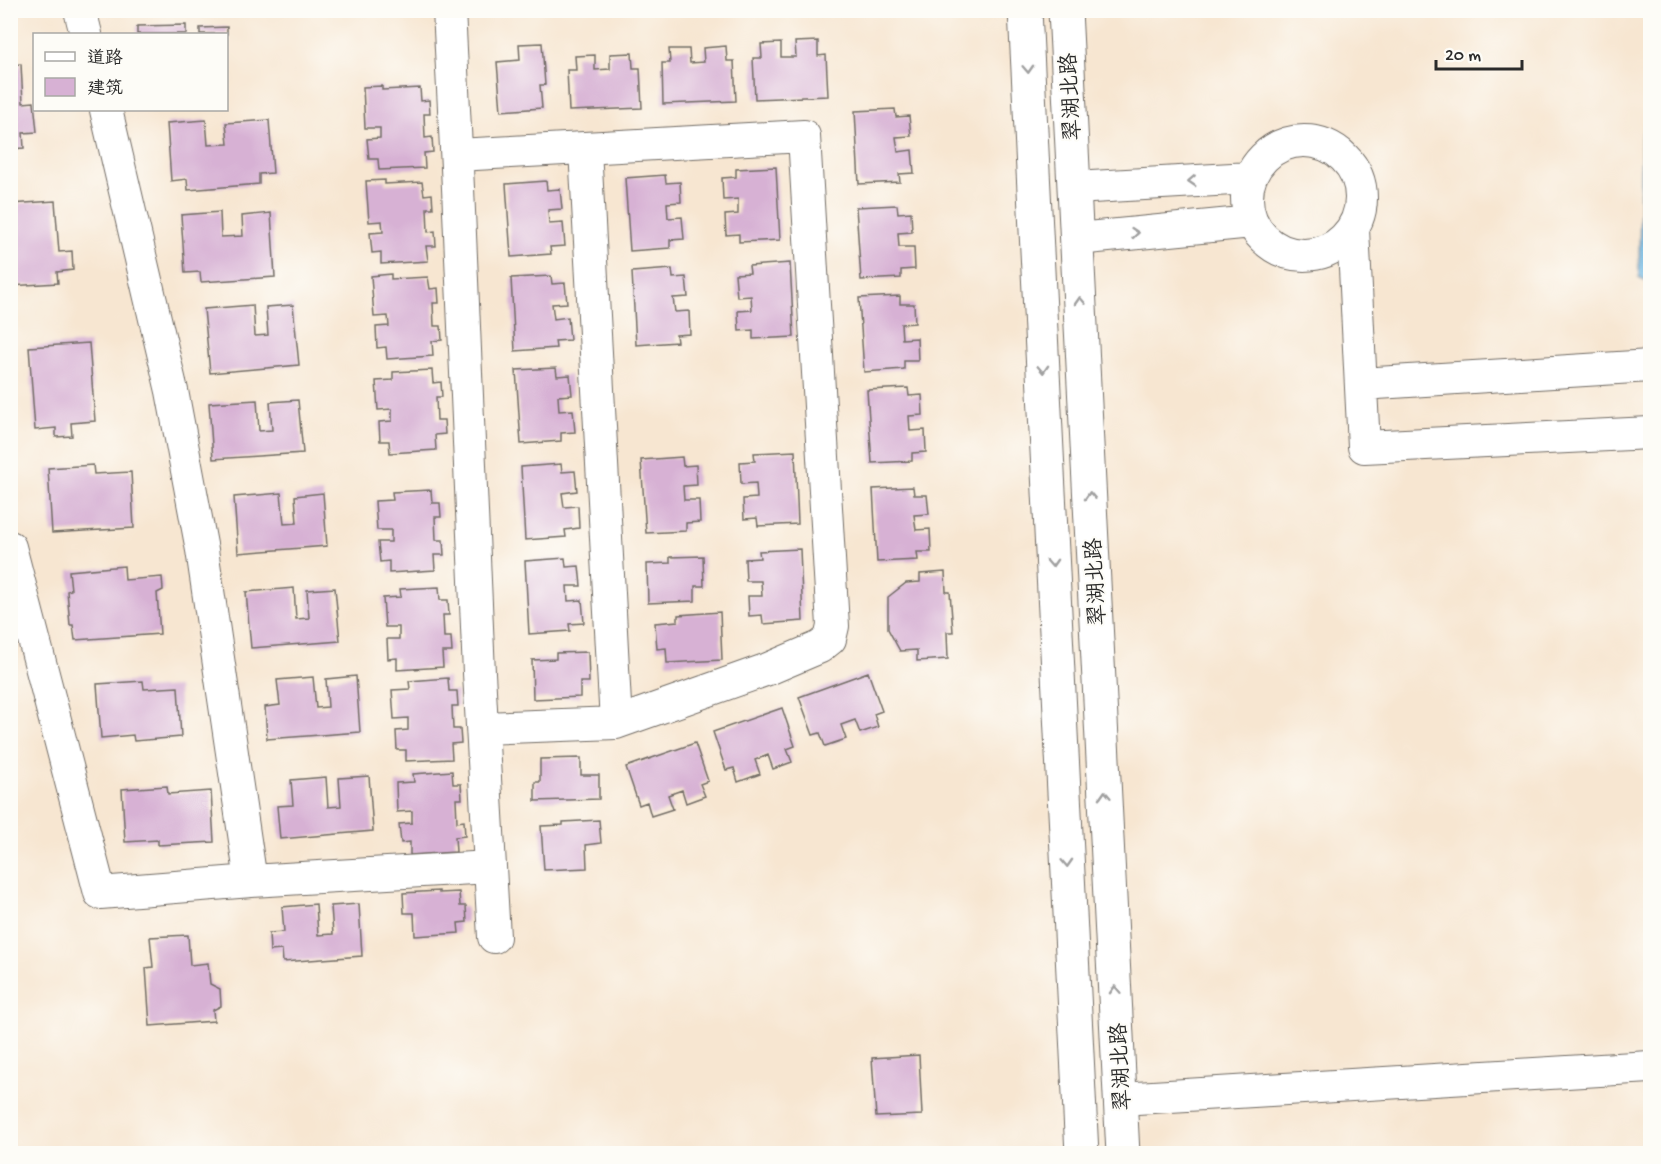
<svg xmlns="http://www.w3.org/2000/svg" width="1661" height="1164" font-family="'Gochi Hand','LXGW WenKai TC',sans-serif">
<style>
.water{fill:#69b5e2;stroke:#4a7086;stroke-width:1.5}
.building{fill:#d7b1d4}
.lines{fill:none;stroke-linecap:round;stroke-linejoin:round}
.minor-casing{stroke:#726c65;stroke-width:34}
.tertiary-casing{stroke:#726c65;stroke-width:35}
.minor{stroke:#fff;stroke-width:32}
.tertiary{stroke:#fff;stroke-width:33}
.oneway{stroke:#a0a0a0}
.labels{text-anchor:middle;stroke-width:4.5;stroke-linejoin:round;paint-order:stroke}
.street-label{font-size:22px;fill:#2b2b2b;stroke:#fdfcf7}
</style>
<rect width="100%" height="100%" fill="#fdfcf7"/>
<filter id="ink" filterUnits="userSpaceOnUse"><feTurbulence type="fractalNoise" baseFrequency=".0167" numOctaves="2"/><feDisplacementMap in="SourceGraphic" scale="12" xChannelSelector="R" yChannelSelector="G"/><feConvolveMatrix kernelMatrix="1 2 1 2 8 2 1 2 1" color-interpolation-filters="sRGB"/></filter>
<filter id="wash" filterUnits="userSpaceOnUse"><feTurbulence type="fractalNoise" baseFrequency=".008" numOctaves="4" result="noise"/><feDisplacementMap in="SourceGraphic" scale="24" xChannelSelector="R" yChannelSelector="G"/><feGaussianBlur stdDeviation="1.35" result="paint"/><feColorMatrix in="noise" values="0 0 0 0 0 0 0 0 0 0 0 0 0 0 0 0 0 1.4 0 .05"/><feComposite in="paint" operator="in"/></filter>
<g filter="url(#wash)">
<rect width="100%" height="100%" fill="#f7e6d1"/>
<path class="water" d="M1650,108V283L1639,277L1641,137Z"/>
<g id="blocks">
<path class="building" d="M186,25V34H137V26Z
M227,27V34H200V28Z
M818,41V56L826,55L828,96L755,99L753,58H762L761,44L781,43V57H796L795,42Z
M542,43L545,85H540L542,108L501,111L497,62L520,60L519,44Z
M726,46L727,61H734L736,101L663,104L662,63H670L669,49H689L690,63L704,62L703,48Z
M632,53L633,68H640L642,108L569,111L567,70H576L575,56L595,55V70L610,69V54Z
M21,64L23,103L34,102L37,132L23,133L24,148L10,149V65Z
M382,86V90L420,88L421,101L429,100L430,114H424L425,138L432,137L433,152L424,153L425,168L379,170L378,159H369L367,139L380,138V128H365L363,87Z
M895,109L896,117L909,116L911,136L896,137L898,152L912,150L914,173L899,174L900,182L859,184L855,111Z
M206,120L208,145L228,144L226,123L269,120L273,173L259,174V184L188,190L187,179L171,181L167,123Z
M776,167L780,240L739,242V234L726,235L725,215L738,214V199L723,200L722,178L736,177V169Z
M665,175L666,183L680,182L681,202L667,203L668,218L682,217L684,239L670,240V248L630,251L625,178Z
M385,180V184L422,182L424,195L432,194L433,208H427L428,232L435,231L436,246H426L428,261L381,264V252L372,253L370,233L383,232L382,221L369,222L366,181Z
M546,181L547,190L560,189L562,209L548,210L549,224L563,223L565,246L550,247L551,254L511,257L506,184Z
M55,201L59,252L72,251L73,270L57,272L58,283L10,286V204Z
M897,205L898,213L911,212L912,232L898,233L899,247H914L915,269L901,270V278L861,280L856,207Z
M220,212L221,237L243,236L242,216L271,213L275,277L201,282L200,272L185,273L181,215Z
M790,263L794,337L753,339V330L739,331L738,311L752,310L751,296L737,297L735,274L750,273L749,266Z
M672,269L673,278L686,277L688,297L673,298L675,312L689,311L690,334L676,335L677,342L636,345L632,272Z
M391,274V279L428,277L430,289L438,288L439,303H433L434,326H441L442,340L432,341L433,356L387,359L386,347L377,348L376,327L389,326L388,316L374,317L371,276Z
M551,276L552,284L565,283L567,303L552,304L554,319L568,317L570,340L555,341L556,348L515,351L511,278Z
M900,296V304H914L915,323L901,324L902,339L917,338L918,361H904V369L864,372L859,298Z
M253,305L255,336L268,335L266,307L293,305L299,365L210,373L204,309Z
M89,343L95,421L71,423L72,436L56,437V428L35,430L29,347Z
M556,368L557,376L570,375L572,395L558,396L559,411L573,410L575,432L561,433V441L521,444L516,370Z
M432,370L433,383L441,382L442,397H436L437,420H444L445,434L435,435L436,450L390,453L389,441H380L379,422L392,421V409L378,410L376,381L393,380V372Z
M908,388L909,396L922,395L923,415L909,416L910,431L925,430L926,452L912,453V461L872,463L867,390Z
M257,400L259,431L272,430L270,402L298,400L303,453L213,459L209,403Z
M795,451L798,524L758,526L757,518L744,519L743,499L757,498L756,483L741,484L740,462L755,461L754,453Z
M682,457L683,466L696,465L697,485L683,486L684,500H699L700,522L686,523V531L646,533L641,460Z
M561,464L562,472L575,471L577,491L562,493L564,507L578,506L579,528L565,530L566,537L525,540L521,467Z
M93,465L94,474L131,472L134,528L52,533L48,468Z
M913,487L914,495H927L929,514L914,515L916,530L930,529L931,552H917L918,560L877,562L873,489Z
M431,490L432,503H440L441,517H435L436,540H443L444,555H434L435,570L389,573V561L380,562L378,542H391V530H377L375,501L393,500L392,492Z
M281,493L284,524L297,523L295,496L323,493L327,546L238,553L234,497Z
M800,549L803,621L763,624L762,615L749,616L748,596H762L761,581H746L745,559L760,558L759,551Z
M703,556L704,586H695V601L648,603L647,564L670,563V557Z
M565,558L566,567L579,566L581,586H567L568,601L582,600L584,623L569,624L570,631L529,634L525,561Z
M124,566L125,580L162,577L163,590L157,593L160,634L75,640L73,625H70L67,591L71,590L69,571Z
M945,572L946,592H950L953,632H947L948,659L917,661V650L900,651L888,629V597L906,583L920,582V574Z
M439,587L440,600H448L449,615H443L444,637H451L452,652H442L443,667L397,670V658L388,659L387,639H399V627H385L383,598L401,597L400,589Z
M294,588L296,619L309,618L307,590L335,588L340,641L251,648L246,592Z
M720,612L722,660L667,663L666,648L657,649L655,623L678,621V615Z
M588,652L589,682H580V697L533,699L532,660L556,659V653Z
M868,672L882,711L874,714L878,727L860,733L855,720L841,725L846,739L825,746L820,733L813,735L799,697Z
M356,676L360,732L267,739L265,707L280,705L277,680L313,677L316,708L328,707L326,679Z
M448,678L449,691H457L458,706H452L453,729H460L461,743L451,744L452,759L406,761V750H397L396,731L408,730V718L394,719L392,690L410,689L409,681Z
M143,681L144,689L178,687L181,737L134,741L133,735L101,738L97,684Z
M782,708L795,746L787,749L792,762L773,769L768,755L755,760L760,774L738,782L734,768L726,770L713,732Z
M695,743L708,781L700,784L705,796L686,803L682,790L668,795L673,809L651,816L647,802L639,805L626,767Z
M581,758V775H599V799L535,801V782H540V759Z
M452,771L453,784H461L462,799H456L457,822L464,821L465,836L455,837L456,852L410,855V842L401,843L399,824L412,823V811L397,812L396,783L414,782L413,774Z
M369,776L373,831L280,839L277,806L293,805L291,780L326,777L328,807L341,806L339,778Z
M167,786L168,794L211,791L214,842L158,845V840L125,842L122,789Z
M599,820L601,843L586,845L587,868L544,870L541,826L563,825V822Z
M439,891V893L459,892L460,906H466L467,922L458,923L459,933L415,936L414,913H404L403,893Z
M316,904L318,935L333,934L331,906L359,904L362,956L283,962L282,950L270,951L269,933L284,932L282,907Z
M188,935L190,965L208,963L210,984L220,989L221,1006L213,1010L214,1021L150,1026L146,968L153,967L150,937Z
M919,1055L922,1115L876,1117L872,1058Z"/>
</g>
</g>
<g filter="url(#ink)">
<use href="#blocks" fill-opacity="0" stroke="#726c65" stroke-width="1.5"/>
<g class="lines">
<g class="minor-casing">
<path id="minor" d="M80,10L86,34
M449,10L458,188L479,673L494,937
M106,110L172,391L202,550L251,881
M1247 198a57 57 0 1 1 114 0a57 57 0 1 1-114 0Z
M585,149L616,723
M457,155L804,136L833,626L830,639L820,647L768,669L616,723L483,728
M1074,188L1250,178
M1353,229L1364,447L1650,433
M1077,239L1252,222
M1361,384L1650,366
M10,547L100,893L251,881L490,867
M1120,1099L1650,1067"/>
</g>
<g class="tertiary-casing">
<path id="tertiary" d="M1025,10L1082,1154
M1065,10L1123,1154"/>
</g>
<use href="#minor" class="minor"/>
<use href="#tertiary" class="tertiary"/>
</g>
<defs><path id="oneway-chevron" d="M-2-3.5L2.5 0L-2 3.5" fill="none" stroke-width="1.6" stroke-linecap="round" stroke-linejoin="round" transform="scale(1.5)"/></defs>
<g class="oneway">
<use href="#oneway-chevron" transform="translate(1028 69) rotate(87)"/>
<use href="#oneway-chevron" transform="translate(1192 181) rotate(177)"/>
<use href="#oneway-chevron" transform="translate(1135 233) rotate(-5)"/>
<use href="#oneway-chevron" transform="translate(1080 301) rotate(-93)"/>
<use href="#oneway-chevron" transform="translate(1043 369) rotate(87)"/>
<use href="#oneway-chevron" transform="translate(1090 496) rotate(-93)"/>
<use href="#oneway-chevron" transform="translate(1052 563) rotate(87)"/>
<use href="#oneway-chevron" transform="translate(1105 795) rotate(-93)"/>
<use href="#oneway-chevron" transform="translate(1067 863) rotate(87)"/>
<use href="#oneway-chevron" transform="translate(1115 990) rotate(-93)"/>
</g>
</g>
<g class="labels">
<g class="street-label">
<text transform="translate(1069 97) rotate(-93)" y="8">翠湖北路</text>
<text transform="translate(1094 582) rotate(-93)" y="8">翠湖北路</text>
<text transform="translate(1119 1067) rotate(-93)" y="8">翠湖北路</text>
</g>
</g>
<rect width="1661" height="1164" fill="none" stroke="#fdfcf7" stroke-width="36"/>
<rect x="33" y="33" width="195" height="78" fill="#fdfcf7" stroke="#a9a8a5" stroke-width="1.5"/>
<rect x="45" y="52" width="30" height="9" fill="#ffffff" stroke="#a9a8a5" stroke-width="1.5"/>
<text x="87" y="63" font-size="18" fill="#2b2b2b">道路</text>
<rect x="45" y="78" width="30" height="18" fill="#d7b1d4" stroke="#a9a8a5" stroke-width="1.5"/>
<text x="87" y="93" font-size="18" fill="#2b2b2b">建筑</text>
<path d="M1436 60v9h86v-9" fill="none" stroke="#2b2b2b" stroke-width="3"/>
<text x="1445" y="60" font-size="18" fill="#2b2b2b" stroke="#fdfcf7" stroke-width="4.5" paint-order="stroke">20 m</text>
</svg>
